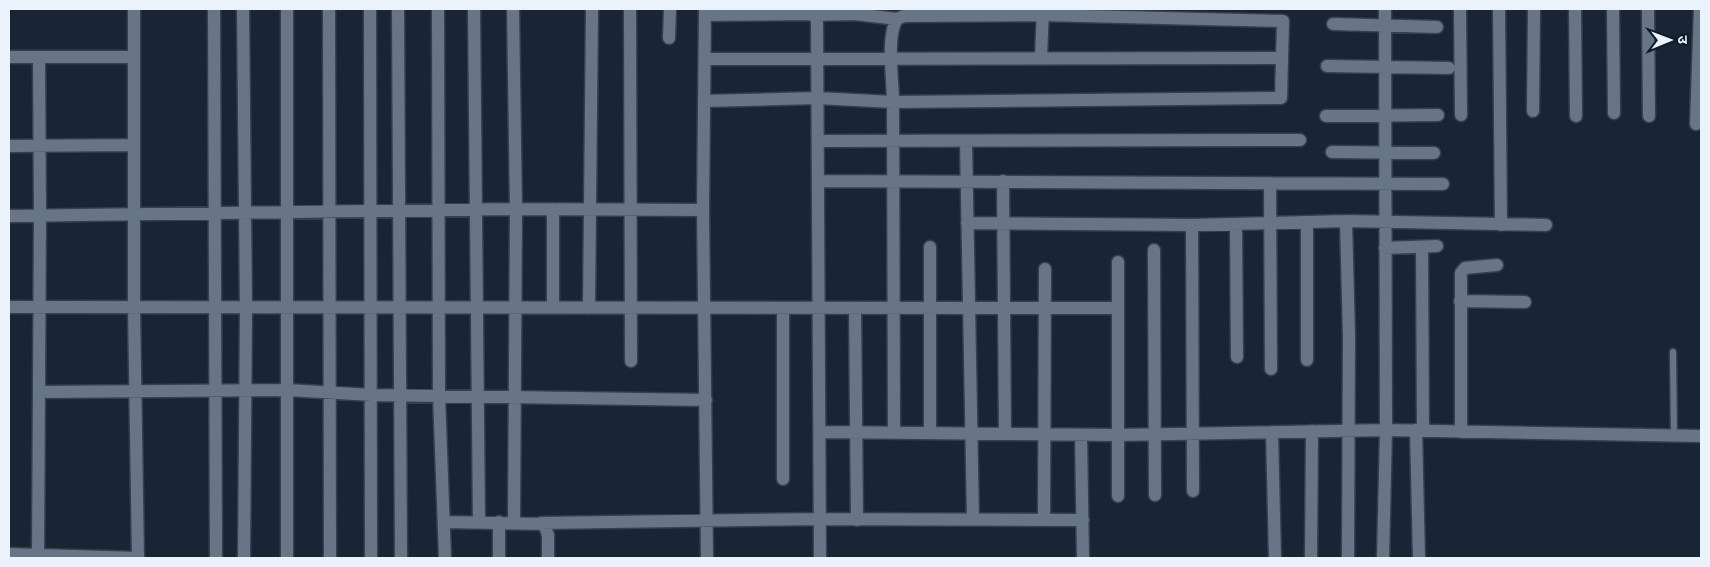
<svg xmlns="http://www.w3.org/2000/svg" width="1710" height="567" font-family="Lato,'Noto Sans Devanagari',sans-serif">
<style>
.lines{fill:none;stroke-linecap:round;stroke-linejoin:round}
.service-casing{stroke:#373f4c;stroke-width:9}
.minor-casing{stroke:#373f4c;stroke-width:15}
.service{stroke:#677587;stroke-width:6}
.minor{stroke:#677587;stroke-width:12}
</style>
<rect width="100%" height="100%" fill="#192534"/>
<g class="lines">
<g class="service-casing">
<path id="service" d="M1673,352L1674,435"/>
</g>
<g class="minor-casing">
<path id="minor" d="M134,9V307L138,558
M214,9L216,558
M243,9L246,309L244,558
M287,9V558
M329,9L330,558
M370,9L371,558
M398,9L401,558
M438,9L439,395L445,558
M474,9L479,523
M513,9L516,209L514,523
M630,9L631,361
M705,9L703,210L707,558
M1460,9L1461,115
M1499,9L1501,225
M1575,9L1576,116
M1613,9L1614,113
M1648,9L1649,116
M705,15L810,14L816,17L817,21L820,558
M813,15L855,14L897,19
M1333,24L1437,27
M669,38L670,9
M9,57H134
M1041,57L1043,9
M705,59L1282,58
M1327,66L1449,68
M704,101L817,98L893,102L1281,98L1283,21L1043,15L904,16L897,19C886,36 893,80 893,101C894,212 893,323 894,433
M1533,111L1534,9
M1326,116L1438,115
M1696,124L1700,9
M818,141L1300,140
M966,141L973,520
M9,146L133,145
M1332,152L1434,153
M818,181L1443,184
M1003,181L1005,434
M1270,183L1271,369
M553,209V308
M9,216L516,209L703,210
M1346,221L1349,336L1348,558
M967,223L1192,225L1346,221L1546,225
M1307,223V360
M1236,224L1237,357
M1192,225L1193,491
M1422,247L1423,431
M1385,248L1437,246
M1154,250L1155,495
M1460,301L1525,302
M9,307L1117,308
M589,308L592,9
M855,308L857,520
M40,392L287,390L372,395L706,400
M1416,430L1419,558
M820,432L1118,435L1386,430L1701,436
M1272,432L1275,558
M1461,432V273L1465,268L1497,265
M930,433V247
M1081,435L1083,558
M783,479V308
M1118,496V262
M1044,520L1045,269
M444,522L544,524L548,535V558
M499,522V558
M541,523L820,519L1083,520
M9,554L138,558
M38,558L40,215L39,57
M1311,558L1312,431
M1383,558L1386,430L1385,9"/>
</g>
<use href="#service" class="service"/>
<use href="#minor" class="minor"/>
</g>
<rect width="1710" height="567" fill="none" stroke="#eaf2fc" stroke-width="20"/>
<g transform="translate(1670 40) rotate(89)" stroke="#101b2a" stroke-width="4" paint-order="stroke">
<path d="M0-4L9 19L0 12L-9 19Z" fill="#eaf2fc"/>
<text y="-8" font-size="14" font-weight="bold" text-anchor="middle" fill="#eaf2fc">उ</text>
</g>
</svg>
